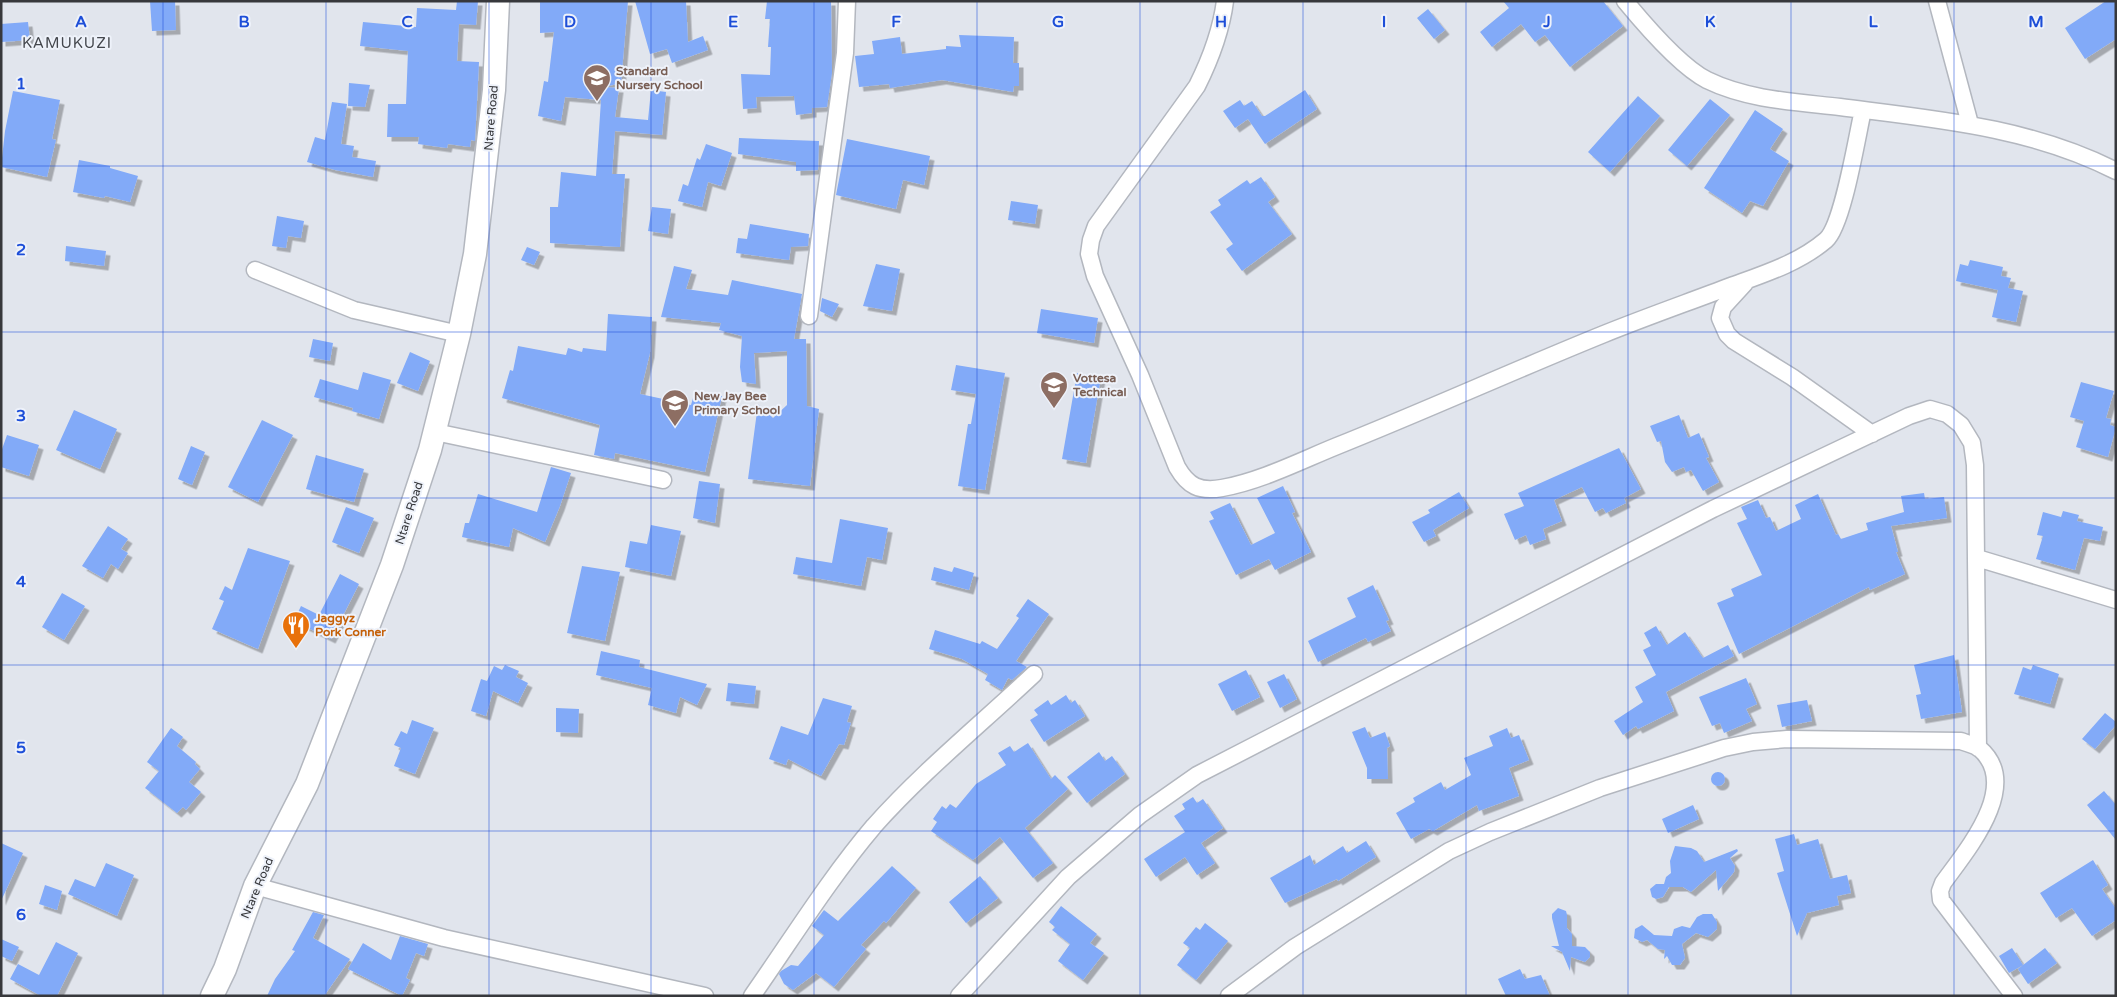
<svg xmlns="http://www.w3.org/2000/svg" width="2117" height="997" font-family="'Varela Round',sans-serif">
<style>
.building{fill:#82aaf8;filter:url(#shadow)}
.lines{fill:none;stroke-linecap:round;stroke-linejoin:round}
.minor-casing{stroke:#b3b7bf;stroke-width:19}
.secondary-casing{stroke:#b3b7bf;stroke-width:25}
.minor{stroke:#fff;stroke-width:16}
.secondary{stroke:#fff;stroke-width:22}
.grid{fill:none;stroke:#1d4ed8;stroke-width:1;stroke-opacity:0.55}
.labels{text-anchor:middle;stroke-width:4;stroke-linejoin:round;paint-order:stroke}
.education-label{font-size:12px;font-weight:bold;fill:#785e54;stroke:#eef2fa;text-anchor:start}
.street-label{font-size:12px;fill:#37383c;stroke:#eef2fa}
.food-label{font-size:12px;font-weight:bold;fill:#c56008;stroke:#eef2fa;text-anchor:start}
.quarter-label{font-size:15px;letter-spacing:1px;fill:#43464c;stroke:#eef2fa}
.grid-label{font-size:16px;text-anchor:middle;font-weight:bold;fill:#1d4ed8;stroke:#eef2fa;stroke-width:4;stroke-linejoin:round;paint-order:stroke}
</style>
<defs>
<filter id="shadow"><feDropShadow dx="4.5" dy="4.5" stdDeviation="0" flood-color="#0004"/></filter>
</defs>
<rect width="100%" height="100%" fill="#e1e5ed"/>
<path class="building" d="M150,1H175L176,30L152,31Z
M457,1H478L476,25L459,24L457,61L479,62L475,141L471,140L470,147L448,144L447,148L418,144L419,137H387L388,104H406L408,51L360,46L363,22L416,27L417,8L456,10Z
M540,1H628L621,83L604,87L619,88L615,117L648,120L651,90L666,92L662,135L615,131L612,174H625L620,247L550,243V207H558L561,172L596,176L601,100L565,97L561,121L538,116L544,81L548,82L554,32L540,33Z
M635,1H686L688,42L703,36L708,50L672,63L667,49L650,54Z
M767,1H831L832,73L827,107L812,108V113L796,115L794,96L756,97L757,108L743,109L741,74L770,75L771,47H768L770,19H765Z
M1503,1H1603L1623,26L1570,67L1545,35L1535,42L1521,24L1492,47L1480,32L1509,8Z
M2106,1H2116V39L2085,59L2065,28Z
M1428,9L1445,30L1434,39L1417,18Z
M28,22L30,40L1,42V24Z
M959,35L1014,37L1013,63H1019V86H1014L1013,92L942,80L890,88L889,84L859,87L855,56L874,54L872,41L900,37L902,54L946,49V46L961,47Z
M349,83L370,85L365,107L348,106Z
M1305,90L1317,109L1265,144L1248,119L1235,128L1223,111L1240,100L1244,106L1252,101L1262,116H1265Z
M13,91L60,100L52,139L56,140L47,177L1,167L5,131Z
M1638,96L1660,116L1610,172L1588,152Z
M1710,99L1730,115L1687,166L1668,150Z
M332,102L347,104L341,144L354,146L352,157L376,161L373,177L335,170L307,162L315,137L325,140Z
M1755,110L1783,129L1770,149L1789,161L1763,206L1750,201L1742,213L1704,188Z
M739,138L819,141L818,170L796,171V162L738,154Z
M847,139L930,156L924,185L903,180L896,209L836,195Z
M706,144L732,153L721,186L708,182L702,207L678,201L683,184L688,186L697,158L700,160Z
M79,160L110,166V168L138,176L130,202L105,196L104,198L73,192Z
M1261,177L1275,197L1268,202L1292,234L1242,271L1226,249L1233,244L1210,212L1221,205L1218,200L1247,180L1250,184Z
M1011,201L1038,205L1035,224L1008,220Z
M652,207L671,209L668,234L648,231Z
M277,216L304,221L301,238L288,236L286,248L272,246Z
M750,224L809,234L808,246L791,247L789,260L736,253L738,238L747,239Z
M66,246L106,251L104,266L65,261Z
M527,247L540,252L534,265L521,260Z
M1970,260L2003,267L2001,276L2011,278L2008,288L2023,291L2016,322L1992,317L1998,290L1956,281L1960,264L1968,266Z
M876,264L900,269L892,311L863,306Z
M674,266L692,270L686,289L728,295L732,280L802,294L794,339H806L807,406L819,409L810,486L748,479L758,404L773,418L787,405V351L754,353L756,384L742,382L740,367L742,336L719,330L721,323L661,317Z
M822,298L839,304L832,317L820,311Z
M1041,309L1098,318L1094,343L1037,333Z
M608,314L652,317L650,353L640,394L691,405L695,391L722,396L705,472L615,453L614,459L594,455L600,425L502,398L510,370L513,371L518,346L566,355L568,348L582,352L583,348L606,351Z
M313,339L333,343L330,361L309,357Z
M410,352L430,361L418,391L397,383Z
M956,365L1005,373L985,490L958,486L968,424H971L976,394L951,390Z
M363,372L391,380L379,419L352,411L353,408L314,397L320,379L358,390Z
M1077,373L1101,377L1086,463L1062,459Z
M2081,382L2114,391L2106,418L2111,419L2110,425L2116,427L2108,457L2076,447L2084,421L2070,417Z
M74,410L117,429L100,469L56,450Z
M1679,415L1688,438L1699,433L1709,457L1706,458L1719,482L1703,491L1691,470L1686,472L1684,467L1672,472L1665,462L1661,441L1657,442L1650,426Z
M262,420L293,435L258,502L228,487Z
M7,435L39,445L29,476L1,467V452Z
M191,446L205,452L192,485L178,479Z
M1619,448L1641,489L1624,498L1626,503L1606,513L1603,508L1595,512L1582,487L1554,500L1562,521L1543,529L1546,539L1530,545L1526,535L1515,540L1504,514L1524,506L1518,493Z
M316,455L364,469L354,502L306,489Z
M551,467L571,473L560,506L545,542L513,528L509,547L462,537L465,523H469L478,494L537,512Z
M699,481L720,484L715,523L693,518Z
M1283,486L1295,512L1292,513L1311,552L1275,570L1269,559L1236,575L1209,521L1214,519L1210,512L1230,503L1251,545L1275,533L1257,498Z
M1459,492L1469,508L1433,530L1436,536L1424,542L1412,522L1430,513L1428,510Z
M1924,493L1925,499L1944,497L1947,518L1891,526L1898,552H1896L1905,574L1870,590L1869,587L1739,654L1717,603L1734,596L1731,589L1762,575L1737,523L1747,519L1741,507L1758,500L1766,518L1770,517L1776,531L1801,519L1795,505L1818,494L1836,535L1838,534L1841,539L1868,530L1866,523L1904,512L1901,496Z
M346,507L374,518L359,553L332,542Z
M2063,511L2079,515L2077,521L2103,527L2100,541L2084,538L2075,570L2036,559L2043,536L2037,535L2043,512L2061,517Z
M840,519L888,528L882,560L867,557L861,586L793,574L796,557L832,563Z
M651,525L681,531L671,576L625,567L630,541L647,544Z
M108,526L128,539L121,549L128,553L118,569L111,564L103,578L82,566Z
M248,548L290,561L258,649L212,629L224,601L219,599L225,586L232,590Z
M582,566L620,572L605,641L567,633Z
M934,567L952,572L954,567L974,573L969,590L931,580Z
M340,574L359,584L331,639L294,621L301,606L319,615Z
M1373,585L1389,620L1386,621L1391,631L1368,642L1366,638L1318,662L1308,641L1356,617L1347,598Z
M62,593L85,606L64,640L42,627Z
M1028,599L1049,614L1016,661L1027,667L1012,680L1008,678L1002,690L985,680L988,674L962,659L929,649L935,630L980,644L982,641L997,649L1019,618L1016,616Z
M1656,626L1667,645L1685,632L1703,658L1728,645L1734,656L1666,692L1674,711L1638,729L1636,726L1623,735L1614,721L1643,702L1635,687L1656,675L1643,650L1651,646L1644,633Z
M601,651L640,660L639,667L707,684L697,705L680,697L676,713L648,705L652,688L596,675Z
M1954,655L1962,712L1921,719L1916,695L1921,694L1914,665Z
M505,665L519,671L516,677L528,683L518,703L493,691L486,716L471,711L481,679L487,681L494,666L502,670Z
M2033,665L2059,674L2050,704L2014,694L2023,667L2031,670Z
M1246,670L1260,697L1232,711L1218,684Z
M1284,674L1297,699L1280,708L1267,682Z
M1746,678L1757,704L1746,709L1752,721L1724,733L1720,723L1712,726L1699,697Z
M728,683L756,686L754,704L726,701Z
M1066,695L1071,703L1075,700L1085,716L1044,742L1030,720L1038,715L1034,710L1048,700L1051,705Z
M823,698L852,706L847,722L851,723L844,745L839,744L821,776L788,759L786,765L769,759L781,726L808,735Z
M1807,700L1812,721L1782,727L1777,705Z
M556,708L579,709L578,733L556,732Z
M2105,713L2116,722V725L2095,749L2082,739Z
M412,720L434,728L415,774L394,766L401,748L394,745L401,731L407,734Z
M1365,727L1370,738L1385,732L1390,746L1387,748L1388,779H1367V768L1352,732Z
M171,728L183,737L177,746L196,762L195,764L200,769L189,782L201,792L186,810L183,807L177,813L145,788L159,771L147,762Z
M1507,728L1511,738L1519,735L1529,760L1509,768L1519,796L1479,811L1477,805L1433,831L1429,829L1411,839L1396,813L1415,802L1413,798L1441,782L1445,790L1471,775L1464,758L1493,746L1489,736Z
M1028,743L1051,779L1055,775L1068,789L1025,828L1053,863L1033,878L1000,837L973,860L931,831L937,822L933,819L942,806L946,809L950,804L956,808L976,784L1006,765L998,753L1010,746L1014,752Z
M1099,752L1105,761L1112,756L1125,774L1087,803L1067,777Z
M1711 779a7 7 0 1 1 14 0a7 7 0 1 1-14 0Z
M2104,791L2116,805V840L2087,805Z
M1193,797L1197,803L1203,799L1223,828L1201,843L1215,863L1197,875L1185,857L1156,877L1144,859L1185,832L1174,816L1185,809L1182,804Z
M1693,805L1699,819L1668,833L1662,819Z
M1794,834L1797,845L1818,839L1830,879L1847,875L1851,893L1837,896L1839,905L1807,913L1797,936L1777,873L1784,871L1775,839Z
M1366,841L1376,857L1338,881L1337,879L1285,903L1270,878L1310,855L1314,865L1343,846L1347,853Z
M1,843L23,853L1,901Z
M1675,846L1691,848L1697,851L1704,862L1737,849L1738,851L1730,858L1735,866L1734,872L1718,891L1716,870L1691,892L1683,887H1669L1663,897L1656,899L1652,897L1650,889L1656,884H1664L1666,877L1671,873L1670,861Z
M2093,860L2108,885L2102,889L2116,909V920L2092,936L2072,908L2056,918L2040,893Z
M106,863L134,875L117,916L68,894L75,879L95,887Z
M892,866L916,888L886,923L884,921L861,945L866,949L834,987L816,973L793,990L784,984L779,974L781,971L791,965L798,966L824,935L812,926L824,910L838,921Z
M980,876L998,898L966,923L949,902Z
M45,885L62,891L57,910L39,904Z
M1061,906L1097,934L1090,943L1104,953L1083,980L1058,961L1070,944L1052,930L1055,927L1049,922Z
M1558,908L1566,911L1567,915V928L1572,934V946L1585,947L1590,952V957L1585,962L1571,957L1570,971L1562,952L1551,946H1559L1552,918V914Z
M313,912L324,915L313,938L350,959L324,996H267L275,979L295,951L292,950Z
M1703,914H1712L1717,922V929L1708,937L1696,933L1682,944L1685,958L1680,965H1672L1667,956L1664,959L1665,950L1658,949L1647,940L1642,942L1634,938L1635,929L1642,925L1654,935L1672,936L1674,929L1682,926L1690,928L1697,917Z
M1205,923L1228,941L1196,980L1177,965L1190,948L1183,943L1196,927L1200,930Z
M400,936L428,944L424,956L416,953L406,978L410,980L402,996L348,969L363,943L391,960Z
M1,939L19,947L12,961L1,956Z
M56,942L78,953L57,996H41L10,979L18,964L39,975Z
M2012,948L2023,965L2009,973L1999,956Z
M2045,948L2057,963L2028,984L2018,969Z
M1520,969L1525,979L1541,975L1550,996H1506L1498,979Z"/>
<g class="lines">
<g class="minor-casing">
<path id="minor" d="M1225,1C1221,32 1211,58 1197,86L1096,226L1091,240L1089,254L1095,276L1140,375L1177,467C1188,486 1199,492 1222,488C1261,481 1300,461 1337,446C1427,410 1515,370 1604,334C1646,317 1689,302 1731,286C1764,274 1799,263 1826,240C1843,225 1857,136 1863,110
M1625,1C1644,24 1681,67 1707,80C1748,100 1796,102 1840,107C1934,119 2030,127 2116,171
M1937,1L1970,124
M255,270L354,310L459,334
M1745,283L1723,307L1720,318L1727,334L1734,341L1792,377L1872,434
M809,316L845,53L847,1
M435,432L663,480
M1977,558L2116,600
M255,886L444,938L705,996
M752,996C792,939 829,879 874,826C923,771 981,724 1034,674
M959,996L1068,877L1140,815L1197,775L1713,509L1909,416L1930,409L1947,414L1961,425L1972,443L1975,465L1978,748
M1229,996L1295,947L1449,851L1490,832L1600,788L1724,748L1753,742L1787,739L1961,741C1966,743 1975,745 1979,748C2023,785 1966,851 1943,883L1940,891L1941,900L2014,996"/>
</g>
<g class="secondary-casing">
<path id="secondary" d="M212,996L225,969L255,886L307,784L392,565L430,450L459,334L475,254L494,90L498,1"/>
</g>
<use href="#minor" class="minor"/>
<use href="#secondary" class="secondary"/>
</g>
<path class="grid" d="M163,1V996M326,1V996M489,1V996M651,1V996M814,1V996M977,1V996M1140,1V996M1303,1V996M1466,1V996M1628,1V996M1791,1V996M1954,1V996M1,166H2116M1,332H2116M1,498H2116M1,665H2116M1,831H2116"/>
<defs>
<g id="school-pin" transform="scale(1.4375)"><path d="M0 17L-7.5 6A9.5 9.5 0 1 1 7.5 6Z" fill="#8d6e63" stroke="#eef2fa"/><path d="M0-5L7-2L0 1L-7-2ZM-4 1L0 2.5L4 1V4Q0 6-4 4Z" fill="#fff"/></g>
<g id="restaurant-pin" transform="scale(1.4375)"><path d="M0 17L-7.5 6A9.5 9.5 0 1 1 7.5 6Z" fill="#e8710a" stroke="#eef2fa"/><path d="M-5-6h1v4h1v-4h1v4h1v-4h1v5L-1.5 .5V6h-2V.5L-5-1ZM5-6V6H3V1.5H1.5Q1.5-4 5-6Z" fill="#fff"/></g>
</defs>
<g fill-rule="evenodd">
<use href="#school-pin" x="597" y="78"/>
<use href="#school-pin" x="1054" y="385"/>
<use href="#school-pin" x="675" y="403"/>
<use href="#restaurant-pin" x="296" y="625"/>
</g>
<g class="labels">
<g class="education-label">
<text x="616" y="75">Standard<tspan x="616" dy="14">Nursery School</tspan></text>
<text x="1073" y="382">Vottesa<tspan x="1073" dy="14">Technical</tspan></text>
<text x="694" y="400">New Jay Bee<tspan x="694" dy="14">Primary School</tspan></text>
</g>
<g class="street-label">
<text transform="translate(491 118) rotate(-85)" y="4">Ntare Road</text>
<text transform="translate(409 513) rotate(-72)" y="4">Ntare Road</text>
<text transform="translate(257 888) rotate(-67)" y="4">Ntare Road</text>
</g>
<g class="food-label">
<text x="315" y="622">Jaggyz<tspan x="315" dy="14">Pork Conner</tspan></text>
</g>
<g class="quarter-label">
<text x="67" y="48">KAMUKUZI</text>
</g>
</g>
<g class="grid-label">
<text x="81" y="27">A</text>
<text x="244" y="27">B</text>
<text x="407" y="27">C</text>
<text x="570" y="27">D</text>
<text x="733" y="27">E</text>
<text x="896" y="27">F</text>
<text x="1058" y="27">G</text>
<text x="1221" y="27">H</text>
<text x="1384" y="27">I</text>
<text x="1547" y="27">J</text>
<text x="1710" y="27">K</text>
<text x="1873" y="27">L</text>
<text x="2036" y="27">M</text>
<text x="21" y="89">1</text>
<text x="21" y="255">2</text>
<text x="21" y="421">3</text>
<text x="21" y="587">4</text>
<text x="21" y="753">5</text>
<text x="21" y="920">6</text>
</g>
<rect width="2117" height="997" fill="none" stroke="#37383c" stroke-width="5"/>
</svg>
